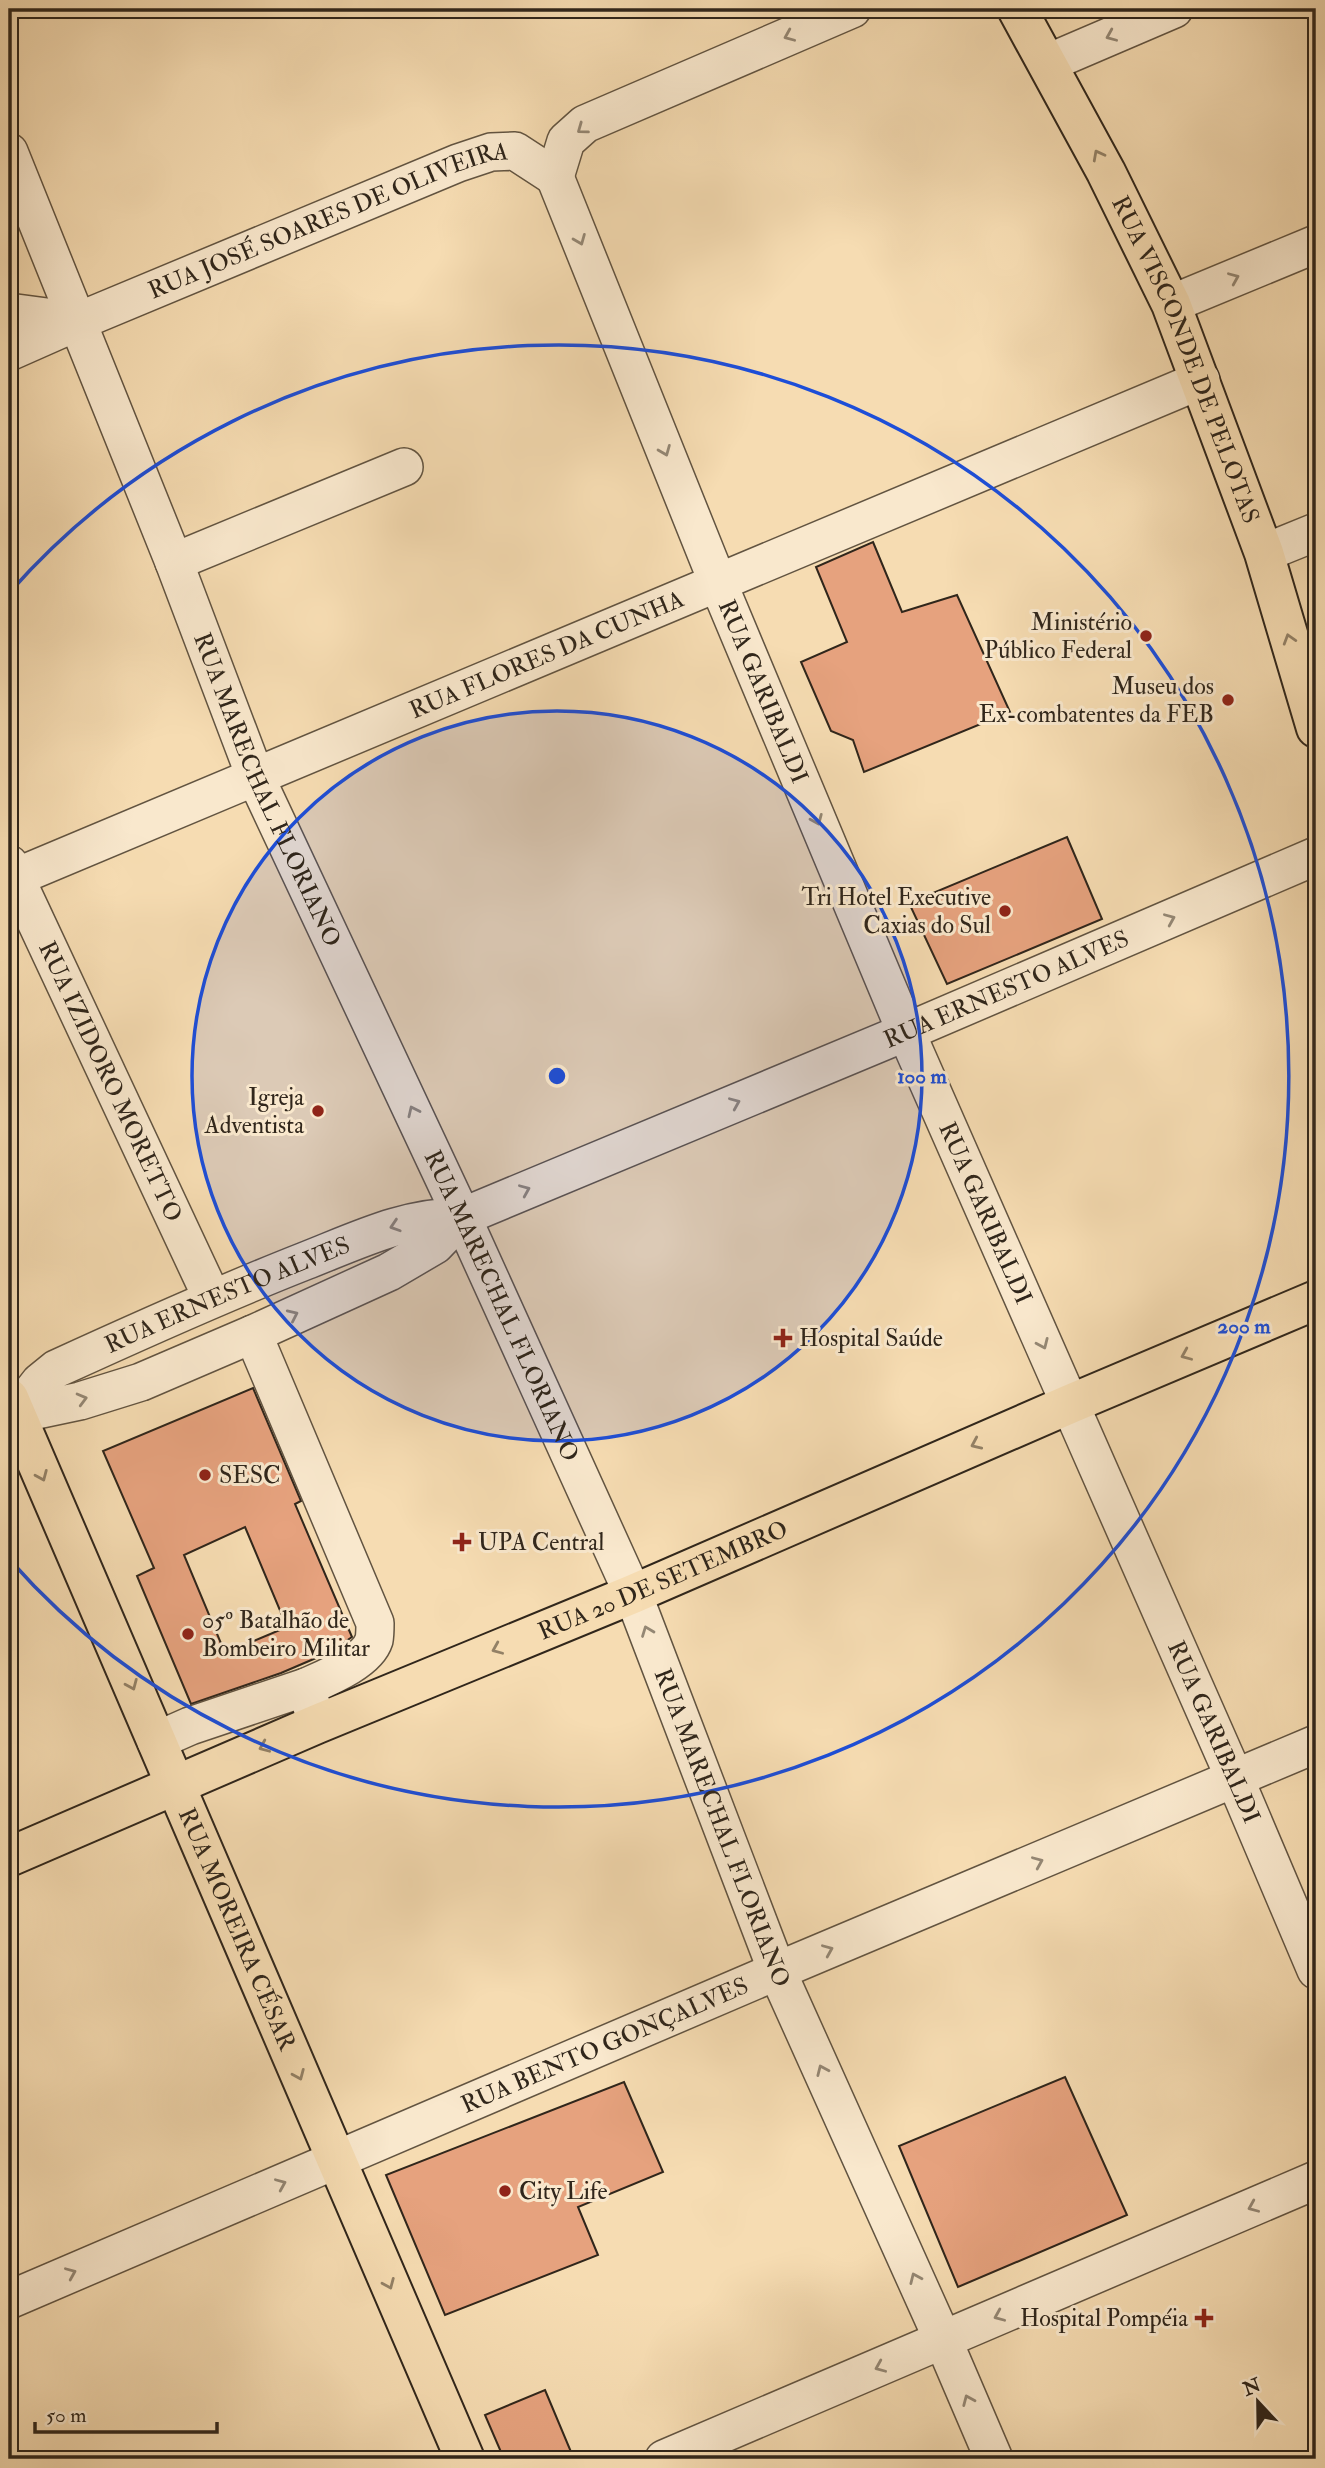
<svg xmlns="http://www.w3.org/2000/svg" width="1325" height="2468" font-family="'IM FELL Double Pica',serif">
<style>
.building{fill:#e6a27e;stroke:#30261b;stroke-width:2;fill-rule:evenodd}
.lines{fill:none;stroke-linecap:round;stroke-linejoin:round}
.minor-casing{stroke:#625441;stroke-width:40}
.major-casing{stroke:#30261b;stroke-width:42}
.minor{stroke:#f9e8cd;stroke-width:37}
.major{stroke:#f6dcb2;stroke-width:38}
.oneway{stroke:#948774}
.oneway2{stroke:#938166}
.ring{fill:none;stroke:#1d4ed8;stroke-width:3.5}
.poi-dot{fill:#8f2418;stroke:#f9e8cd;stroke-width:2.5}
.labels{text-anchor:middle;stroke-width:6;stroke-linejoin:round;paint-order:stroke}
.street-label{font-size:24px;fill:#30261b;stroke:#f9e8cd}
.poi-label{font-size:24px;fill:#30261b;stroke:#f9e8cd;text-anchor:end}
.centre{fill:#1d4ed8;stroke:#f9e8cd;stroke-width:3.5}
.ring-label{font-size:21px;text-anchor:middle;font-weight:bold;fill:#1d4ed8;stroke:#f9e8cd;stroke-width:6;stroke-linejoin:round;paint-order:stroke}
</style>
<rect width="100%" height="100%" fill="#f6dcb2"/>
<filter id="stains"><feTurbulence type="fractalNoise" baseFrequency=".00286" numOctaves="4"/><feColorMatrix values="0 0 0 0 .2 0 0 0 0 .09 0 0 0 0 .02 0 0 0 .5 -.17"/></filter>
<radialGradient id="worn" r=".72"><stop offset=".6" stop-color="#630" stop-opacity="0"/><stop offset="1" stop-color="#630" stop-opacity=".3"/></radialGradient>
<path class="building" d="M873,542L902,612L957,595L1010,712L864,772L853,740L831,731L801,662L847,642L816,567Z
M1067,837L1102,919L947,984L909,903Z
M253,1388L301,1501L295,1504L352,1637L330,1652L281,1673L191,1704L137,1576L154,1568L103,1451ZM245,1527L287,1627L225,1653L184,1555Z
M1065,2077L1127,2215L958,2287L899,2146Z
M624,2082L663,2172L578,2207L598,2255L445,2315L386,2175Z
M545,2390L574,2459H504L485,2415Z"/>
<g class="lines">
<g class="minor-casing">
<g id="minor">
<path d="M1048,63L1174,9"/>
<path id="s1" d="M9,152L174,562L255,776L462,1217L633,1594L777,1971L943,2340L994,2459"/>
<path id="s2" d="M555,177L718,583L906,1032L1235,1779L1316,1970"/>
<path d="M555,177L566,141L585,124L852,9"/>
<path d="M1171,304L1316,244"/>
<path d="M9,312L77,321"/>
<path id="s3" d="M9,352L79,321L458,163L491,152L515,151L555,177"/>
<path d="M1264,553L1316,532"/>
<path d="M174,562L404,467"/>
<path id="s4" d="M9,864L212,1298"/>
<path id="s5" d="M9,880L1201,380"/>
<path d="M253,1334L375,1623C375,1628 375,1635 374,1640C367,1662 326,1678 306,1687L317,1724"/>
<path id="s6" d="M15,1414L40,1382L56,1369C139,1331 221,1294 305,1261C356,1241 406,1216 462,1217L906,1032L1316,856"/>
<path d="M9,1416L80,1401L141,1382L253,1334L389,1272L435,1245L462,1217"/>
<path d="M156,1741L190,1726L306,1687"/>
<path id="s7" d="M9,2300L777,1971L1316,1744"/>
<path d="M664,2459L1316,2180"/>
</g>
</g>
<g class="major-casing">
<g id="major">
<path id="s8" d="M1017,9L1106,172L1171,304L1264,553L1316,728"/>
<path id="s9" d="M9,1398L465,2459"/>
<path id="s10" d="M9,1857L317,1724L633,1594L1070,1404L1316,1300"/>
</g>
</g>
<use href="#minor" class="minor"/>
<use href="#major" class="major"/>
</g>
<defs><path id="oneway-chevron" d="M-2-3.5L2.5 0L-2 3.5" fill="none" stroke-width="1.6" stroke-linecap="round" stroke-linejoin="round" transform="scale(1.75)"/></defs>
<g class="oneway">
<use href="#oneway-chevron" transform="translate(789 36) rotate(157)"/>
<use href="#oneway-chevron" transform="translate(1111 36) rotate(157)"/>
<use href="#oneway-chevron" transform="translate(582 129) rotate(144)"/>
<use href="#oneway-chevron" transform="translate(580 240) rotate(68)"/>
<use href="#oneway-chevron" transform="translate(1234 278) rotate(-23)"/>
<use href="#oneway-chevron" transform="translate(665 451) rotate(68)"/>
<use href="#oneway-chevron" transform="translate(817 820) rotate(67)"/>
<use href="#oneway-chevron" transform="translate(1170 919) rotate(-23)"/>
<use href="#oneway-chevron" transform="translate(735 1103) rotate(-23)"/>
<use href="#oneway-chevron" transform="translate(413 1111) rotate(-115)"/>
<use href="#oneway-chevron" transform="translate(525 1190) rotate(-23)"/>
<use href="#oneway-chevron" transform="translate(395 1226) rotate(162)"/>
<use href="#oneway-chevron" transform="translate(293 1315) rotate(-25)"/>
<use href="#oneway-chevron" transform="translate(1043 1344) rotate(66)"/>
<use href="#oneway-chevron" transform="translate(82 1399) rotate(-15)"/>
<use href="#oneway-chevron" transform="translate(647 1631) rotate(-111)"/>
<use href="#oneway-chevron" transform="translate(1038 1862) rotate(-23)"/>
<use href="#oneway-chevron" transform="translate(828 1950) rotate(-23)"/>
<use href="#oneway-chevron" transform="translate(822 2070) rotate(-114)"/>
<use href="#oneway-chevron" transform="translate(281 2184) rotate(-23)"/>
<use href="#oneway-chevron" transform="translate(1253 2207) rotate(157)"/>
<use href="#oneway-chevron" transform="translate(71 2273) rotate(-23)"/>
<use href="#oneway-chevron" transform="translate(915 2278) rotate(-114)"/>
<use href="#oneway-chevron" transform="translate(999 2316) rotate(157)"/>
<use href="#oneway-chevron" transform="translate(880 2367) rotate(157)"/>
<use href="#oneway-chevron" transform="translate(968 2400) rotate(-113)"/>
</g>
<g class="oneway2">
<use href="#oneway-chevron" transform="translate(1098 155) rotate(-118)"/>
<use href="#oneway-chevron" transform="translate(1289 639) rotate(-107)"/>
<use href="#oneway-chevron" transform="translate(1186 1355) rotate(157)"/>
<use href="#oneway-chevron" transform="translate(976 1444) rotate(156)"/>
<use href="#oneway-chevron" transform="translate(42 1476) rotate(67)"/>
<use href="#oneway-chevron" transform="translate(497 1649) rotate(157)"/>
<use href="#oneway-chevron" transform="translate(132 1685) rotate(67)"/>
<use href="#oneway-chevron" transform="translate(264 1747) rotate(157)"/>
<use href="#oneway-chevron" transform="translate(299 2075) rotate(67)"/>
<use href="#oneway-chevron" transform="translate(389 2284) rotate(67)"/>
</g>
<circle cx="557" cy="1076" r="365" fill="#1d4ed8" fill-opacity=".12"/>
<g class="ring">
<circle cx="557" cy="1076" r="365"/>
<path d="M10 592A731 731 0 1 1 10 1560"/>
</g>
<g class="poi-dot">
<circle cx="1146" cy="636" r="7"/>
<circle cx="1228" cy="700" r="7"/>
<circle cx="1005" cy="911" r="7"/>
<circle cx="318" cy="1111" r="7"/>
<path d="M779.5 1327.5h7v7h7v7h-7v7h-7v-7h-7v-7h7z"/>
<circle cx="205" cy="1475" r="7"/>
<path d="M458.5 1531.5h7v7h7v7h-7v7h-7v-7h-7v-7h7z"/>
<circle cx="188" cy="1634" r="7"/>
<circle cx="505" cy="2191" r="7"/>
<path d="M1200.5 2307.5h7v7h7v7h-7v7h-7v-7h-7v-7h7z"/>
</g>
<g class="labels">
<g class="street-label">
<text dy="8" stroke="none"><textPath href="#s3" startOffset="346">RUA JOSÉ SOARES DE OLIVEIRA</textPath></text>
<text dy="8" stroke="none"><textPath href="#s8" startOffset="390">RUA VISCONDE DE PELOTAS</textPath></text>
<text dy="8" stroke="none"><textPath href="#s5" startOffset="583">RUA FLORES DA CUNHA</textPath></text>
<text dy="8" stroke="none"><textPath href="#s2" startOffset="555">RUA GARIBALDI</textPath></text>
<text dy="8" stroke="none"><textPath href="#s1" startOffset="688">RUA MARECHAL FLORIANO</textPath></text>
<text dy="8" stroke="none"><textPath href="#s6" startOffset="1087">RUA ERNESTO ALVES</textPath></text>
<text dy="8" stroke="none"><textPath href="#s4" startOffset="240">RUA IZIDORO MORETTO</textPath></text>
<text dy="8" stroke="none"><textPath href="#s2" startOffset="1122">RUA GARIBALDI</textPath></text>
<text dy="8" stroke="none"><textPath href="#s6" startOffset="248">RUA ERNESTO ALVES</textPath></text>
<text dy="8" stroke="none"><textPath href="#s1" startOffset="1255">RUA MARECHAL FLORIANO</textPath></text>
<text dy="8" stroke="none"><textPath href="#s10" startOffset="710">RUA 20 DE SETEMBRO</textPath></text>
<text dy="8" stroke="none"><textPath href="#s2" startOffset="1689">RUA GARIBALDI</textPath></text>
<text dy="8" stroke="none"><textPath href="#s1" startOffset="1822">RUA MARECHAL FLORIANO</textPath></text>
<text dy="8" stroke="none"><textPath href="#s9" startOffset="578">RUA MOREIRA CÉSAR</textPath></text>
<text dy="8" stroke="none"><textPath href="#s7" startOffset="648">RUA BENTO GONÇALVES</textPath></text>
</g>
<g class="poi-label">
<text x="1132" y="630">Ministério<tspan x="1132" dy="28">Público Federal</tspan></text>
<text x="1214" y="694">Museu dos<tspan x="1214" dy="28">Ex-combatentes da FEB</tspan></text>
<text x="991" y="905">Tri Hotel Executive<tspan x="991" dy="28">Caxias do Sul</tspan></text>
<text x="304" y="1105">Igreja<tspan x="304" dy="28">Adventista</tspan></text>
<text x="799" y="1346" text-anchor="start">Hospital Saúde</text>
<text x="219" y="1483" text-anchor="start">SESC</text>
<text x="478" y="1550" text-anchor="start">UPA Central</text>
<text x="202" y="1628" text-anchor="start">05º Batalhão de<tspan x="202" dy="28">Bombeiro Militar</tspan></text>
<text x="519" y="2199" text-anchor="start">City Life</text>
<text x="1188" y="2326">Hospital Pompéia</text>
</g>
</g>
<circle cx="557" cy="1076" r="10" class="centre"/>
<g class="ring-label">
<text x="922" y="1083">100 m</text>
<text x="1244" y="1333">200 m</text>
</g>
<rect width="1325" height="2468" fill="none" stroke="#f6dcb2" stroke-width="35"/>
<rect x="10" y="10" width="1304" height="2447" fill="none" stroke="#30261b" stroke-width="3.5"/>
<rect x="18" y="18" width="1290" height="2433" fill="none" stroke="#30261b" stroke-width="2"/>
<g transform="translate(1258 2402) rotate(338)" stroke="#f9e8cd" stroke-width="5" paint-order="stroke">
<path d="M0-5L12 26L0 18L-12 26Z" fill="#30261b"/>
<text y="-10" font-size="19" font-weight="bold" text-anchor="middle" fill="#30261b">N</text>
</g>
<path d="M35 2422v10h182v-10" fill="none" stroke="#30261b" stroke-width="3.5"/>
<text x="46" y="2422" font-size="21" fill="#30261b" stroke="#f9e8cd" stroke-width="5" paint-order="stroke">50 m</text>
<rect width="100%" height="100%" filter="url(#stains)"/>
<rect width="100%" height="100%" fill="url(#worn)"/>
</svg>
